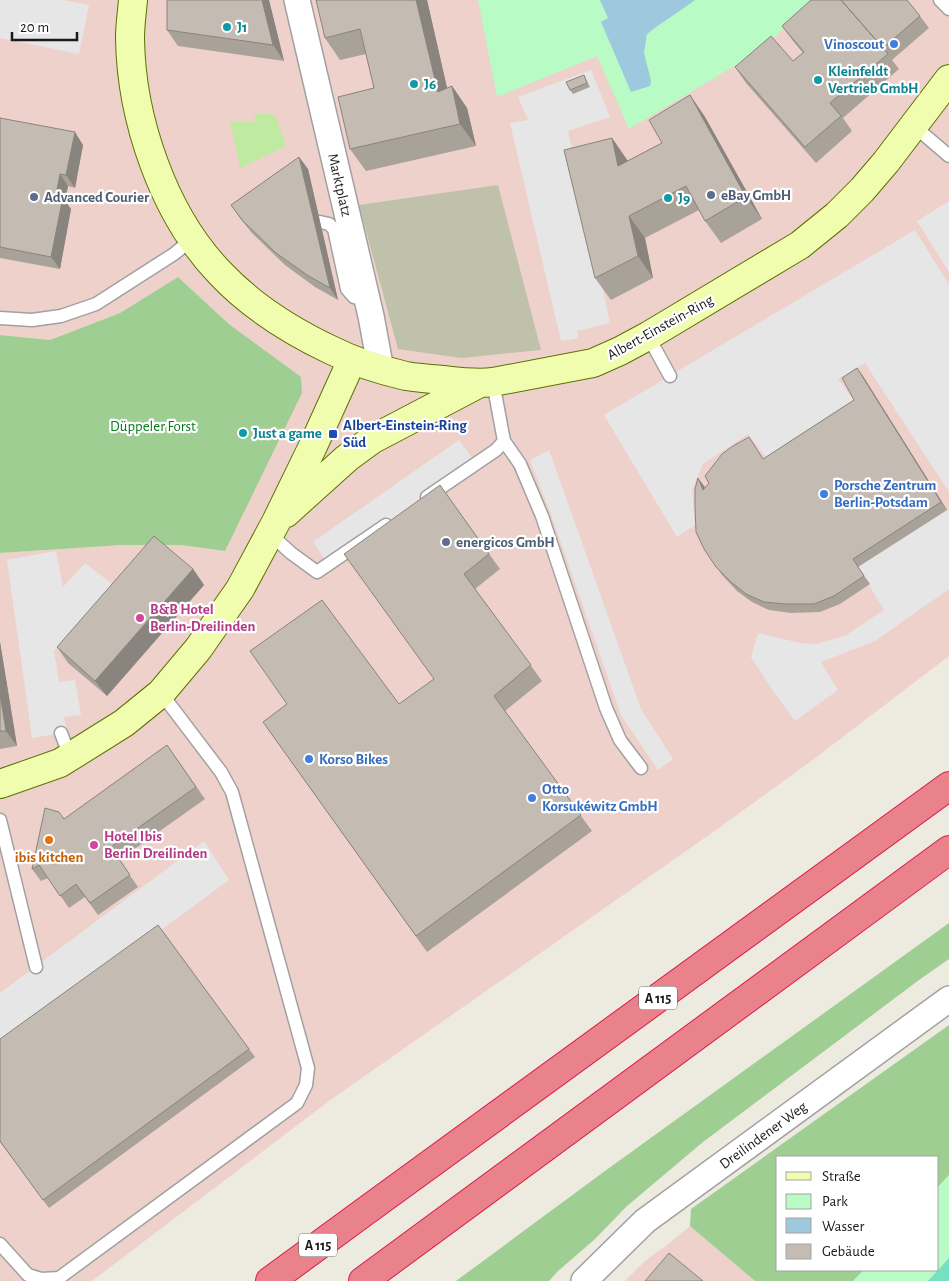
<svg xmlns="http://www.w3.org/2000/svg" width="949" height="1281" font-family="'Alegreya Sans',sans-serif">
<style>
.commercial{fill:#efd1cc}
.construction{fill:#bfc1aa}
.grass{fill:#beeaa1}
.forest{fill:#9ece92}
.park{fill:#b8fbc4}
.pitch{fill:#78e0c2}
.parking{fill:#e6e6e6}
.water{fill:#9dc8dd}
.lines{fill:none;stroke-linecap:round;stroke-linejoin:round}
.lane-casing{stroke:#a1a1a1;stroke-width:15}
.street-casing{stroke:#a1a1a1;stroke-width:28}
.secondary-casing{stroke:#5b7201;stroke-width:30}
.highway-casing{stroke:#da1c4b;stroke-width:30}
.lane{stroke:#fff;stroke-width:12}
.street{stroke:#fff;stroke-width:25}
.secondary{stroke:#f0fcae;stroke-width:28}
.highway{stroke:#e9828b;stroke-width:28}
.wall{fill:#a9a299}
.shaded-wall{fill:#89847d}
.building{fill:#c4bcb2;stroke:#89847d}
.culture-dot{fill:#0f9aa8;stroke:#fff;stroke-width:2}
.shop-dot{fill:#3f7fe0;stroke:#fff;stroke-width:2}
.service-dot{fill:#5c6f8a;stroke:#fff;stroke-width:2}
.transit-dot{fill:#1a4fb4;stroke:#fff;stroke-width:2}
.hotel-dot{fill:#d1479c;stroke:#fff;stroke-width:2}
.food-dot{fill:#e8710a;stroke:#fff;stroke-width:2}
.labels{text-anchor:middle;stroke-width:4.5;stroke-linejoin:round;paint-order:stroke}
.shield{fill:#fff;stroke:#5f5f5f;stroke-width:1}
.shield-label{font-size:14px;font-weight:bold;fill:#1a1a1a}
.culture-label{font-size:15px;font-weight:bold;fill:#0d838f;stroke:#fff;text-anchor:start}
.shop-label{font-size:15px;font-weight:bold;fill:#366cbe;stroke:#fff;text-anchor:start}
.street-label{font-size:15px;fill:#1a1a1a;stroke:#fff}
.service-label{font-size:15px;font-weight:bold;fill:#4e5e75;stroke:#fff;text-anchor:start}
.transit-label{font-size:15px;font-weight:bold;fill:#164399;stroke:#fff;text-anchor:start}
.park-label{font-size:15px;fill:#077a1c;stroke:#fff}
.hotel-label{font-size:15px;font-weight:bold;fill:#b23c85;stroke:#fff;text-anchor:start}
.food-label{font-size:15px;font-weight:bold;fill:#c56008;stroke:#fff}
</style>
<rect width="100%" height="100%" fill="#edeadf"/>
<path class="commercial" d="M0,0H949V656L810,762L716,830L329,1101L92,1281H0V553L122,545H181L225,551L230,325L178,277L120,313L50,340L0,335Z
M690,1226L755,1281H625L646,1260L670,1243Z"/>
<path class="construction" d="M498,185L541,350L461,358L398,349L359,205Z"/>
<path class="grass" d="M256,113L275,115L286,146L240,168L230,121L254,122Z"/>
<path class="forest" d="M178,277L230,325L301,377L302,393L225,551L181,545H122L0,553V335L50,340L120,313Z
M949,923V959L919,980L703,1142L627,1206L594,1240L558,1271L549,1281H456L605,1171Z
M949,1025V1175L938,1187V1157H778V1270H864L853,1281H755L690,1226L691,1209Z"/>
<path class="park" d="M478,0H816L756,53L629,129L597,56L497,97Z
M949,1175V1258L928,1281H853L864,1270H938V1187Z"/>
<path class="pitch" d="M949,1258V1281H928Z"/>
<path class="parking" d="M0,0H63L89,5L79,54L0,38Z
M591,70L610,117L568,131L610,323L577,331L578,338L561,341L510,123L528,120L518,97Z
M949,201V272L917,221Z
M915,230L949,285V492L865,363L838,379L860,408L772,465L748,434L703,464L692,489L695,525L677,537L604,415Z
M459,440L476,463L328,564L313,542Z
M549,450L641,709L673,759L658,770L621,715L552,517L530,460Z
M947,510L949,511V589L875,641L821,662L838,690L795,721L771,688L751,657L758,633L800,643L816,644L845,636L884,610L858,567Z
M56,551L63,587L85,563L126,595L72,631L54,651L59,682L75,680L81,715L64,717L67,732L32,738L7,560Z
M204,841L229,880L0,1048V993Z"/>
<path class="water" d="M600,0H695C679,12 662,22 647,34L644,53L651,81L650,86L631,92L601,22L608,18Z"/>
<g class="lines">
<g class="lane-casing">
<path id="lane" d="M940,0L949,9
M914,126L949,156
M320,222L329,224L334,229L347,289L354,297L367,299
M0,318L32,320L61,316L96,304L174,254L192,239
M648,336L670,376
M493,382L504,441L520,464L542,516L606,708L620,740L641,768
M427,497L496,450L504,441
M269,533L291,553L317,572L386,525
M61,733L70,757
M0,820L36,967
M0,1244L28,1275L41,1279L59,1278L297,1103L306,1085L308,1068L232,792L221,772L161,693"/>
</g>
<g class="street-casing">
<path id="street" d="M297,0L371,316L381,370
M584,1281L645,1221L949,999"/>
</g>
<g class="secondary-casing">
<path id="secondary" d="M133,0C132,12 130,25 130,38C131,118 163,214 220,273C251,306 291,331 331,350C355,362 380,370 406,376C419,378 432,379 444,380C461,382 476,384 493,382L593,363L620,351L648,336L800,245L837,215L862,190L886,162L949,79
M286,513L347,458L373,439L478,384
M0,784L60,763L124,723L161,693L198,649L240,589L276,522L313,446L352,360"/>
</g>
<g class="highway-casing">
<path id="highway" d="M270,1281L367,1210L949,786
M363,1281L949,850"/>
</g>
<use href="#lane" class="lane"/>
<use href="#street" class="street"/>
<use href="#secondary" class="secondary"/>
<use href="#highway" class="highway"/>
</g>
<path class="wall" d="M167,0H269L284,61L178,46L167,30Z
M427,0L447,88L452,86L467,108L476,146L366,171L350,149L374,88L366,54L340,60L325,38Z
M920,16L929,28L892,60L899,69L843,118L852,131L816,163L746,83L735,67L793,61L803,53L793,41L782,26Z
M584,75L590,87L573,94L570,90Z
M690,95L705,117L762,219L721,243L705,221L699,210L645,238L653,278L611,300L595,278L612,138L628,161L662,143Z
M0,118L83,145L75,188L68,186L65,201L71,209L60,269L0,258Z
M299,157L308,169L338,300L315,287L285,265L252,233L239,217L231,205Z
M857,368L947,510L858,567L870,584L840,604L820,612L791,613L769,610L752,602L737,591L722,575L704,549V486L705,488L754,445L763,459L854,400Z
M440,485L500,569L475,589L542,681L505,711L592,831L427,952L263,722L399,704L434,679Z
M193,569L204,585L107,696L68,663L57,647Z
M0,642L17,746L0,749Z
M167,745L205,799L119,860L138,887L98,915L85,897L69,908L48,878L41,881L32,869L64,819Z
M158,925L255,1057L49,1208L0,1142Z"/>
<path class="shaded-wall" d="M262,0H269L284,61L273,45Z
M416,0H427L453,114L438,92Z
M452,86L467,108L476,146L460,124Z
M690,95L705,117L762,219L746,197Z
M75,132L83,145L75,188L66,175Z
M612,138L627,160L633,188L618,166Z
M299,157L308,169L338,300L330,288Z
M60,174L68,186L65,201L71,209L60,269L51,257L56,195Z
M629,216L645,238L653,278L638,256Z
M857,368L863,376L947,510L941,502Z
M698,478L704,486L709,498L703,490Z
M193,569L204,585L107,696L95,681Z
M0,642L17,746L6,731L0,694Z"/>
<path class="building" d="M167,0H262L273,45L167,30Z
M316,0H416L438,92L452,86L460,124L350,149L338,97L374,88L360,29L325,38Z
M811,0H841L888,54L830,103L841,116L805,147L735,67L771,36L793,61L804,52L782,26Z
M841,0H907L920,16L883,48Z
M584,75L587,83L570,90L566,82Z
M690,95L746,197L705,221L686,186L629,216L638,256L595,278L564,150L612,138L618,166L662,143L649,120Z
M0,118L75,132L66,175L60,174L56,195L63,197L51,257L0,247Z
M299,157L330,288L307,275L276,253L243,221L231,205Z
M857,368L941,502L853,559L864,576L834,596L814,604H785L764,602L746,594L731,582L716,567L704,549L696,532L695,507V489L698,478L703,490L709,483L705,476L722,454L733,446L749,437L763,459L854,400L842,378Z
M440,485L489,554L464,574L531,665L494,696L581,815L416,936L263,722L287,704L250,651L322,600L399,704L434,679L344,554Z
M154,536L193,569L95,681L57,647Z
M0,694L6,731H0Z
M167,745L196,787L111,847L130,875L90,903L76,884L60,896L39,865L32,869L45,808L59,812L64,819Z
M158,925L249,1049L43,1200L0,1141V1039Z
M669,1253L703,1281H645Z"/>
<g class="culture-dot">
<circle cx="227" cy="27" r="5"/>
<circle cx="818" cy="80" r="5"/>
<circle cx="414" cy="84" r="5"/>
<circle cx="668" cy="198" r="5"/>
<circle cx="243" cy="433" r="5"/>
</g>
<g class="shop-dot">
<circle cx="894" cy="44" r="5"/>
<circle cx="824" cy="494" r="5"/>
<circle cx="309" cy="759" r="5"/>
<circle cx="532" cy="798" r="5"/>
</g>
<g class="service-dot">
<circle cx="711" cy="195" r="5"/>
<circle cx="34" cy="197" r="5"/>
<circle cx="446" cy="542" r="5"/>
</g>
<rect class="transit-dot" x="328" y="429" width="10" height="10" rx="2.5"/>
<g class="hotel-dot">
<circle cx="140" cy="618" r="5"/>
<circle cx="94" cy="845" r="5"/>
</g>
<circle class="food-dot" cx="49" cy="840" r="5"/>
<g class="labels">
<g class="shield">
<rect x="639" y="986.5" width="38" height="23" rx="4"/>
<rect x="299" y="1233.5" width="38" height="23" rx="4"/>
</g>
<g class="shield-label">
<text x="658" y="1003">A 115</text>
<text x="318" y="1250">A 115</text>
</g>
<g class="culture-label">
<text x="237" y="32">J1</text>
<text x="828" y="76">Kleinfeldt<tspan x="828" dy="17">Vertrieb GmbH</tspan></text>
<text x="424" y="89">J6</text>
<text x="678" y="203">J9</text>
<text x="253" y="438">Just a game</text>
</g>
<g class="shop-label">
<text x="884" y="49" text-anchor="end">Vinoscout</text>
<text x="834" y="490">Porsche Zentrum<tspan x="834" dy="17">Berlin-Potsdam</tspan></text>
<text x="319" y="764">Korso Bikes</text>
<text x="542" y="794">Otto<tspan x="542" dy="17">Korsukéwitz GmbH</tspan></text>
</g>
<g class="street-label">
<text transform="translate(340 185) rotate(77)" y="5">Marktplatz</text>
<text transform="translate(660 327) rotate(-29)" y="5">Albert-Einstein-Ring</text>
<text transform="translate(763 1135) rotate(-36)" y="5">Dreilindener Weg</text>
</g>
<g class="service-label">
<text x="721" y="200">eBay GmbH</text>
<text x="44" y="202">Advanced Courier</text>
<text x="456" y="547">energicos GmbH</text>
</g>
<g class="transit-label">
<text x="343" y="430">Albert-Einstein-Ring<tspan x="343" dy="17">Süd</tspan></text>
</g>
<g class="park-label">
<text x="153" y="431">Düppeler Forst</text>
</g>
<g class="hotel-label">
<text x="150" y="614">B&amp;B Hotel<tspan x="150" dy="17">Berlin-Dreilinden</tspan></text>
<text x="104" y="841">Hotel Ibis<tspan x="104" dy="17">Berlin Dreilinden</tspan></text>
</g>
<g class="food-label">
<text x="49" y="862">ibis kitchen</text>
</g>
</g>
<rect x="776" y="1156" width="162" height="115" fill="#ffffff" stroke="#a3a3a3"/>
<rect x="786" y="1172" width="25" height="8" fill="#f0fcae" stroke="#a3a3a3"/>
<text x="822" y="1181" font-size="15" fill="#1a1a1a">Straße</text>
<rect x="786" y="1194" width="25" height="15" fill="#b8fbc4" stroke="#a3a3a3"/>
<text x="822" y="1206" font-size="15" fill="#1a1a1a">Park</text>
<rect x="786" y="1218" width="25" height="15" fill="#9dc8dd" stroke="#a3a3a3"/>
<text x="822" y="1231" font-size="15" fill="#1a1a1a">Wasser</text>
<rect x="786" y="1244" width="25" height="15" fill="#c4bcb2" stroke="#a3a3a3"/>
<text x="822" y="1256" font-size="15" fill="#1a1a1a">Gebäude</text>
<path d="M12 32v8h65v-8" fill="none" stroke="#1a1a1a" stroke-width="2.5"/>
<text x="20" y="32" font-size="15" fill="#1a1a1a" stroke="#ffffff" stroke-width="4" paint-order="stroke">20 m</text>
</svg>
